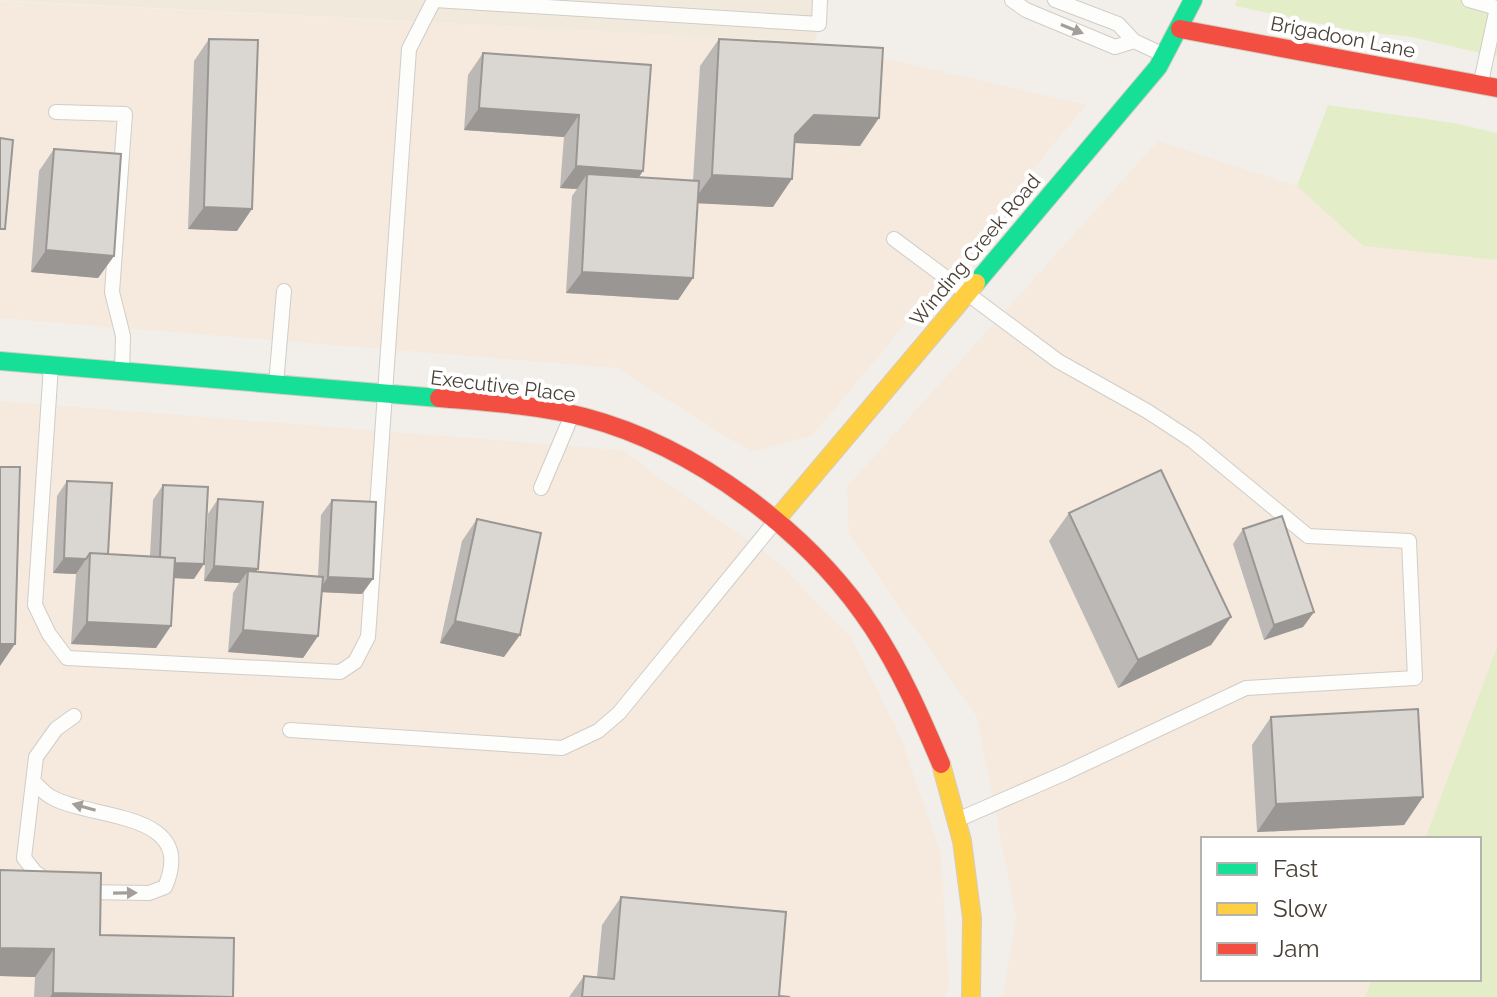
<svg xmlns="http://www.w3.org/2000/svg" width="1497" height="997" font-family="Raleway,sans-serif">
<style>
.commercial{fill:#f6e9dd}
.education{fill:#f1e9dc}
.green{fill:#e3eec9}
.lines{fill:none;stroke-linecap:round;stroke-linejoin:round}
.lane-casing{stroke:#d0cdc8;stroke-width:16}
.fast-casing{stroke:#d4cdc2;stroke-width:20}
.slow-casing{stroke:#d4cdc2;stroke-width:20}
.jam-casing{stroke:#d4cdc2;stroke-width:20}
.lane{stroke:#fdfdfc;stroke-width:14}
.fast{stroke:#16e098;stroke-width:18}
.slow{stroke:#ffcf43;stroke-width:18}
.jam{stroke:#f24e42;stroke-width:18}
.wall{fill:#bbb8b5}
.shaded-wall{fill:#999693}
.building{fill:#dad6d2;stroke:#999693;stroke-width:2}
.oneway{fill:#a39e99}
.labels{text-anchor:middle;stroke-width:8;stroke-linejoin:round;paint-order:stroke}
.street-label{font-size:20px;fill:#494036;stroke:#fff}
</style>
<rect width="100%" height="100%" fill="#f2efeb"/>
<path class="commercial" d="M0,1L814,42L1086,105L813,435L751,452L617,368L0,318Z
M1158,141L1297,186L1363,246L1497,260V647L1425,839H1203V979H1372L1365,997H1003L1016,918L977,717L849,534L847,487Z
M0,401L621,450L778,562L852,639L901,738L941,856L949,984L945,997H0Z"/>
<path class="education" d="M0,0H829L814,42Z"/>
<path class="green" d="M1237,0H1497V57L1412,37L1355,31L1235,6Z
M1328,105L1454,123L1497,133V260L1363,246L1297,186Z
M1497,647V997H1365L1372,979H1479V839H1425Z"/>
<g class="lines">
<g class="lane-casing">
<path id="lane" d="M435,0L819,24L820,0
M1012,0L1026,10L1115,47L1134,41
M1055,0L1118,24L1134,41L1164,55
M1469,0L1497,8
M1481,82L1497,8
M56,112L125,114L112,292L123,336L122,371
M894,239L1058,361L1147,411L1193,441L1308,536L1409,541L1415,678L1246,688L1065,773L957,820
M51,366L35,605L49,634L67,658L340,672L355,662L368,637L409,49L434,0
M276,384L284,291
M541,488L572,415
M290,730L562,748L598,731L619,713L774,523
M34,782C39,787 46,795 53,798C94,820 198,811 165,887L149,893L83,892
M48,881L35,872L24,858L36,757L56,729L74,716"/>
</g>
<g class="fast-casing">
<path id="fast" d="M976,283L1158,67L1193,0
M0,361L439,398"/>
</g>
<g class="slow-casing">
<path id="slow" d="M776,520L976,283
M941,764L962,841L972,918L971,997"/>
</g>
<g class="jam-casing">
<path id="jam" d="M1180,29L1497,88
M439,398C487,402 537,405 584,417C695,446 810,532 873,628C901,671 921,717 941,764"/>
</g>
<use href="#lane" class="lane"/>
<use href="#fast" class="fast"/>
<use href="#slow" class="slow"/>
<use href="#jam" class="jam"/>
</g>
<path class="wall" d="M209,39L237,231L188,229L194,61Z
M719,39L860,146L795,143L773,207L698,203L693,278L678,300L566,293L572,196L577,189L560,188L564,137L464,130L468,75L483,53L651,65L643,171L639,177L693,181L700,66Z
M54,149L114,256L98,278L31,272L39,171Z
M67,481L108,554L150,556L153,500L163,485L194,579L174,578L156,648L71,644L76,574L53,573L57,496Z
M218,499L256,572L318,577L321,515L332,500L362,594L322,592L318,636L303,658L228,652L233,593L239,583L204,581L208,514Z
M1069,513L1231,617L1211,645L1118,688L1049,541Z
M477,519L504,657L440,643L462,541Z
M1243,529L1314,612L1303,627L1264,640L1233,544Z
M1271,717L1423,797L1404,825L1257,832L1252,745Z
M0,870L100,935L233,997H34L35,977L0,976Z
M621,897L779,996L790,997H569L584,976L597,977L602,925Z"/>
<path class="shaded-wall" d="M479,108L579,115L564,137L464,130Z
M814,115L879,118L860,146L795,143V135Z
M576,166L643,171L628,193L587,174L577,189L560,188Z
M712,175L792,179L773,207L692,203Z
M204,207L252,209L237,231L188,229Z
M46,250L114,256L98,278L31,272Z
M582,272L693,278L678,300L566,293Z
M64,558L86,559L76,574L53,573Z
M160,562L204,564L194,579L149,577Z
M214,566L258,569L248,584V571L239,583L204,581Z
M328,577L373,579L362,594L318,592Z
M1314,612L1303,627L1264,640L1274,625Z
M1231,617L1211,645L1118,688L1138,660Z
M455,621L520,635L504,657L440,643Z
M87,622L171,626L156,648L71,644Z
M243,630L318,636L303,658L228,652Z
M0,644H15L0,666Z
M1423,797L1404,825L1257,832L1276,804Z
M0,948L54,949L35,977L0,976Z
M53,993L226,997H50Z"/>
<path class="building" d="M209,39L258,40L252,209L204,207Z
M719,39L883,48L879,118L814,115L795,135L792,179L712,175Z
M483,53L651,65L643,171L576,166L579,115L479,108Z
M0,138L13,140L5,229H0Z
M54,149L121,154L114,256L46,250Z
M587,174L699,181L693,278L582,272Z
M0,467H20L15,644H0Z
M1161,470L1231,617L1138,660L1069,513Z
M67,481L112,483L108,554L90,553L86,559L64,558Z
M163,485L208,487L204,564L175,563V558L160,557Z
M218,499L263,502L258,569L214,566Z
M332,500L376,502L373,579L328,577Z
M1282,516L1314,612L1274,625L1243,529Z
M477,519L541,533L520,635L455,621Z
M90,553L175,558L171,626L87,622Z
M248,571L323,577L318,636L243,630Z
M1418,709L1423,797L1276,804L1271,717Z
M0,870L101,873L100,935L234,938L233,997L53,993L54,949L0,948Z
M621,897L786,912L779,996L790,997H582L584,976L614,979Z"/>
<defs><path id="oneway-solid" d="M-6-.8H1V-3.2L6.5 0L1 3.2V.8H-6Z" transform="scale(2)"/></defs>
<g class="oneway">
<use href="#oneway-solid" transform="translate(1072 29) rotate(22)"/>
<use href="#oneway-solid" transform="translate(84 807) rotate(-164)"/>
<use href="#oneway-solid" transform="translate(125 893) rotate(-1)"/>
</g>
<g class="labels">
<g class="street-label">
<text transform="translate(1343 37) rotate(11)" y="7">Brigadoon Lane</text>
<text transform="translate(975 250) rotate(-50)" y="7">Winding Creek Road</text>
<text transform="translate(503 386) rotate(7)" y="7">Executive Place</text>
</g>
</g>
<rect x="1201" y="837" width="280" height="144" fill="#ffffff" stroke="#b6b3af" stroke-width="2"/>
<rect x="1217" y="863" width="40" height="12" fill="#16e098" stroke="#b6b3af" stroke-width="2"/>
<text x="1273" y="877" font-size="24" fill="#494036">Fast</text>
<rect x="1217" y="903" width="40" height="12" fill="#ffcf43" stroke="#b6b3af" stroke-width="2"/>
<text x="1273" y="917" font-size="24" fill="#494036">Slow</text>
<rect x="1217" y="943" width="40" height="12" fill="#f24e42" stroke="#b6b3af" stroke-width="2"/>
<text x="1273" y="957" font-size="24" fill="#494036">Jam</text>
</svg>
